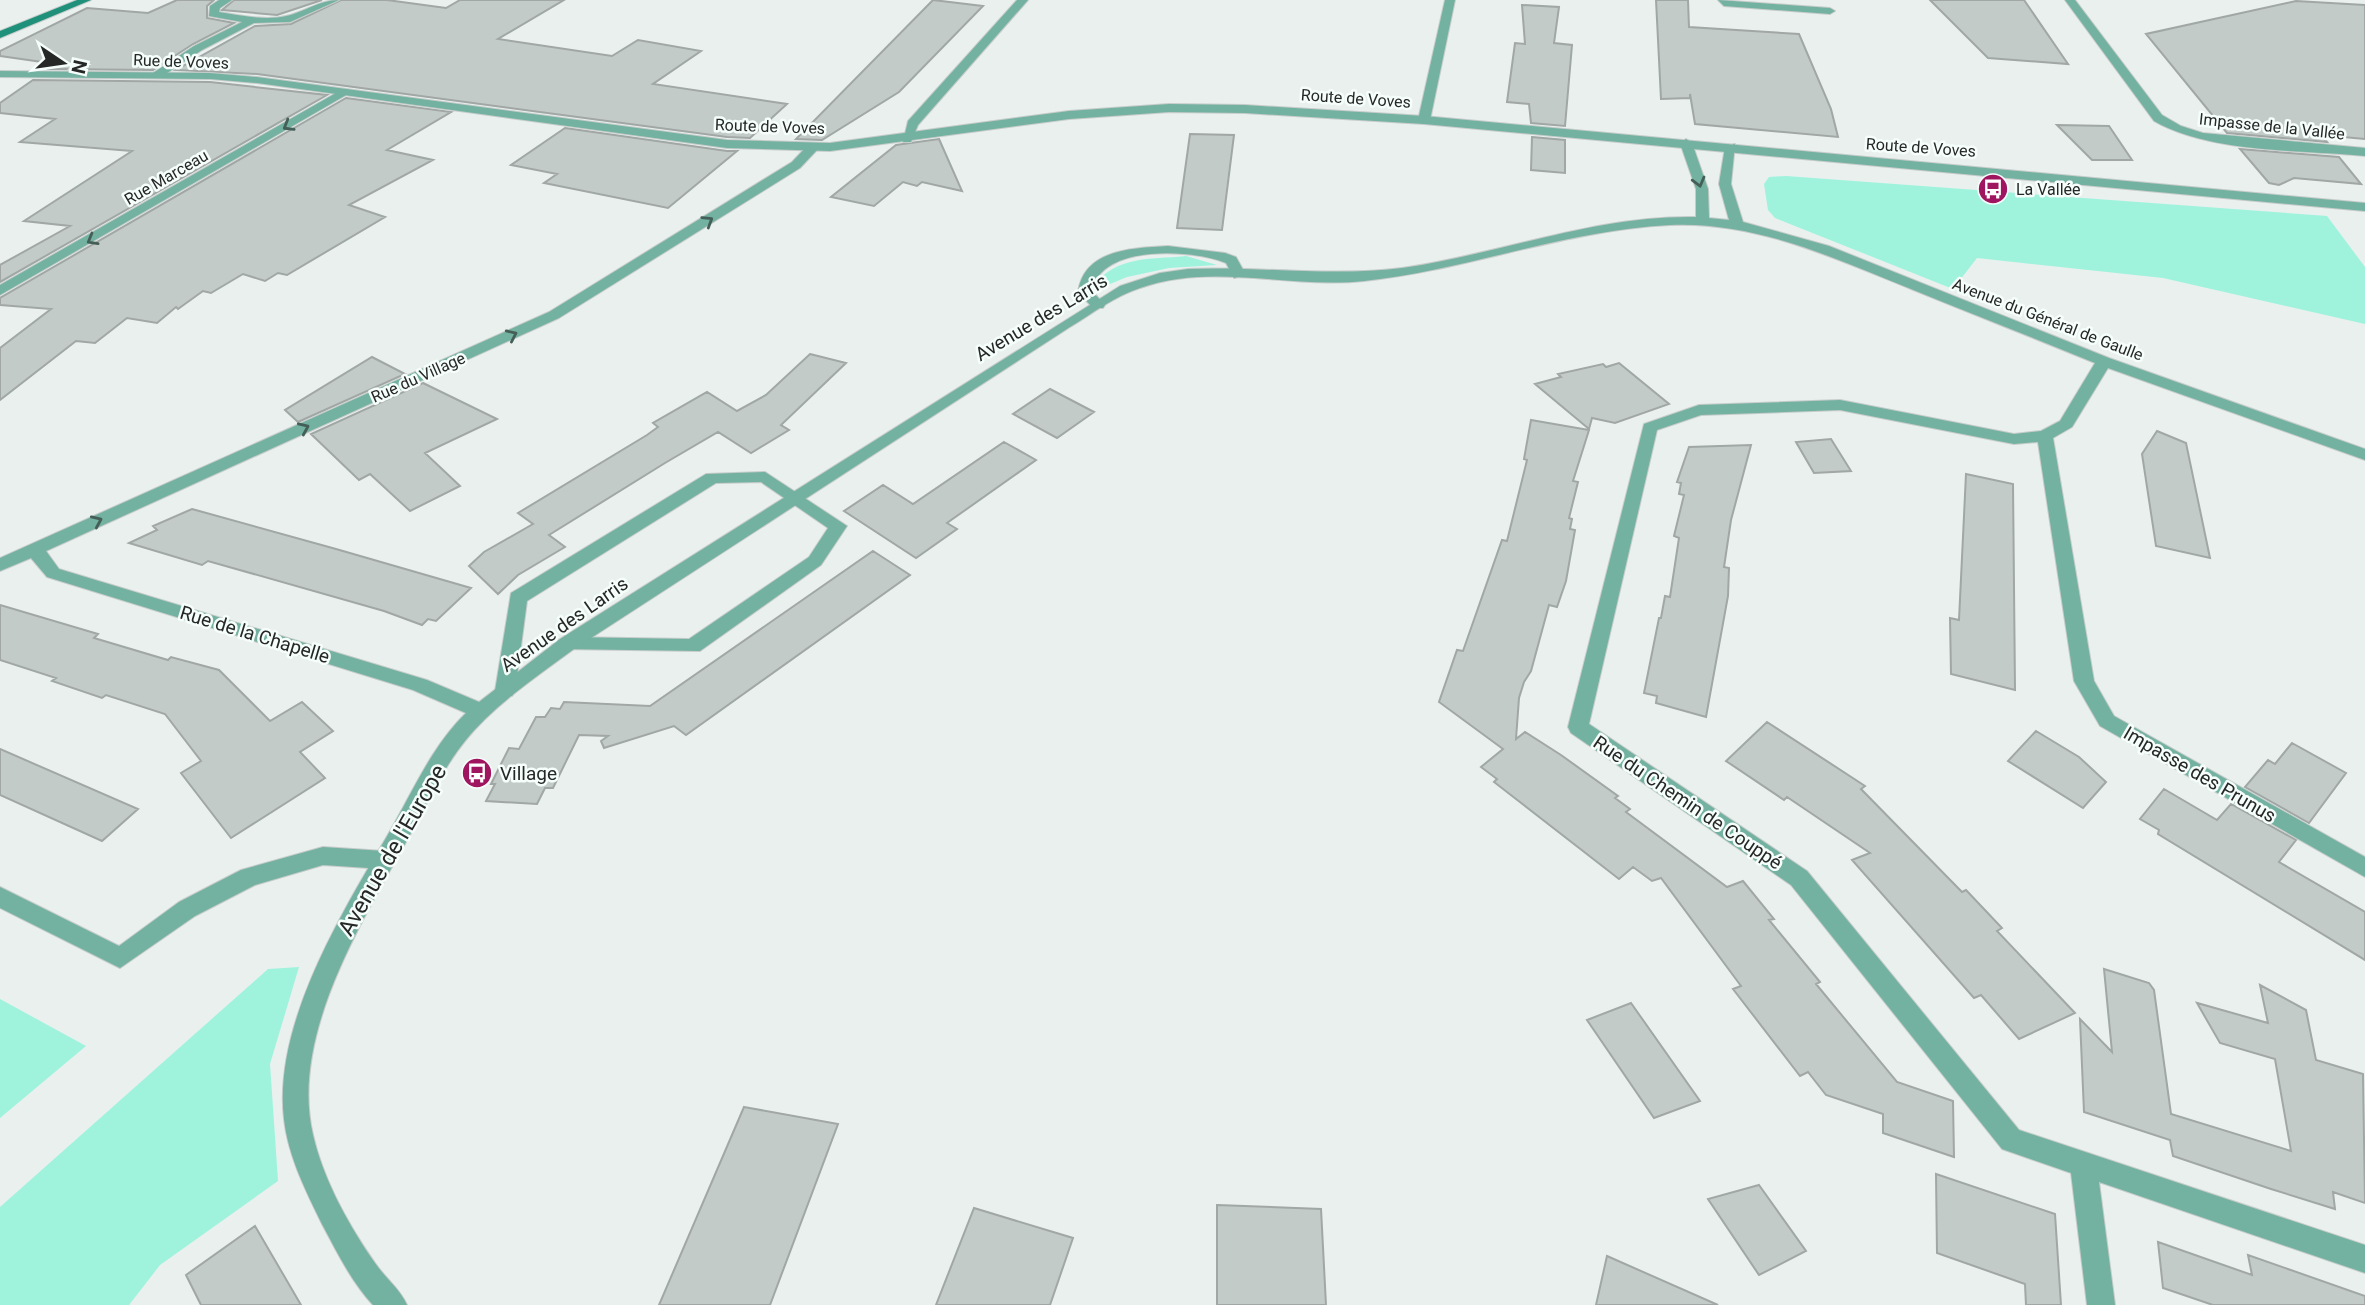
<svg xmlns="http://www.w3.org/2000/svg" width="2365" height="1305" font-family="Roboto,sans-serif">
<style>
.green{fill:#9ff3dc}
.building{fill:#c3cbc8;stroke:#a0a7a5;stroke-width:2}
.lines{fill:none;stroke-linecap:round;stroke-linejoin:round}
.service-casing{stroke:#c6ccca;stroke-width:2}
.minor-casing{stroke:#c6ccca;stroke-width:2}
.tertiary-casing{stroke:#c6ccca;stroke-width:2}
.secondary-casing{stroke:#c6ccca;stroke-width:2}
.service{fill:#73b1a0;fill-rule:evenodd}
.minor{fill:#73b1a0;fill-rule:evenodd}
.tertiary{fill:#73b1a0;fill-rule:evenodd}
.secondary{fill:#1f917a;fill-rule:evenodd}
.oneway{stroke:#445f57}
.labels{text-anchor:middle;stroke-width:5;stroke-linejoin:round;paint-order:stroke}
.far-street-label{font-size:16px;fill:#252827;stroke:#f6fefb}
.far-poi-label{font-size:16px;fill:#252827;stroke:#f6fefb;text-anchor:start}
.street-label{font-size:19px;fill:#252827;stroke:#f6fefb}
.poi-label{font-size:19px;fill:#252827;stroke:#f6fefb;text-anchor:start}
.near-street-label{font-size:23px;fill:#252827;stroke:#f6fefb}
</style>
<rect width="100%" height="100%" fill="#e9f0ee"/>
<path class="green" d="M1786,176L2327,216L2365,267V324L2163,278L1977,258L1953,289L1775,218L1768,210L1764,184L1769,177Z
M1186,256L1217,265L1169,268L1127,277L1093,291L1092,286C1120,255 1147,260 1186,256Z
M299,967L270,1064L278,1181L160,1265L129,1305H0V1207L268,969Z
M0,999L86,1046L0,1118Z"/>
<path class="building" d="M177,0H214L207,6V18L234,23L193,44L153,70L49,69L56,64L0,56V51L87,8L148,13Z
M234,0H322L277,15L222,10Z
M341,0H387L446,8L460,0H564L498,39L612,56L638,40L701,51L653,84L787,104L750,138L727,137L257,74L176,70L255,26L291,24Z
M933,0L983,6L899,92L822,140L796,139Z
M1656,0H1688L1689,27L1799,34L1831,109L1838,137L1695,124L1690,94V98L1661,99Z
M1930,0H2024L2068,64L1988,58Z
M2296,1L2365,5V139L2321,135L2327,142L2227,133L2146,34Z
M1522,5L1559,7L1554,43L1572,45L1565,126L1531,123L1529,104L1507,102L1515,43L1525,44Z
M33,80L210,82L327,95L0,282V265L70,226L24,221L132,151L20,142L55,119L0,113V103Z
M346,98L451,112L387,150L433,160L349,205L385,217L287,275L278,273L265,281L243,274L211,293L203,291L178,309L176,307L157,323L127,318L95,343L76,341L0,400V348L51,309L0,305V298Z
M2057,125L2109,126L2132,160H2092Z
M565,128L727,151H737L668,208L544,183L557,174L511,165Z
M1190,134L1234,135L1222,230L1177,228Z
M1532,137L1565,140V173L1531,170Z
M939,139L962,191L922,182L917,186L903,182L874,206L831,197L896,145Z
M2240,149L2339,157L2361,184L2294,178L2279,185L2269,183Z
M810,354L846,363L781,425L789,430L751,453L718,432L665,463L549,535L565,547L518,575L498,594L469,566L484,552L533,524L518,513L647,435L658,427L653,423L707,392L737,411L766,395Z
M372,357L405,374L298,422L285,410Z
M1619,363L1669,404L1615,423L1592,418L1589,429L1535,384L1561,377L1558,374L1603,364L1606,367Z
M423,383L497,419L425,453L460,486L410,511L370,474L359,480L311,434Z
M1050,389L1094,412L1057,438L1013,414Z
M1531,420L1589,430L1573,481L1578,482L1569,518L1572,519L1570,529L1575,530L1566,581L1557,607L1549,605L1531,671L1524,682L1519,698L1516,739L1525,732L1561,755L1618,796L1615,798L1630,809L1626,812L1727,887L1743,881L1774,919L1769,920L1820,982L1816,984L1897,1082L1953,1101L1954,1157L1883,1133V1114L1826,1095L1808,1072L1800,1076L1733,989L1741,986L1661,878L1652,881L1633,867L1619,879L1494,782L1497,779L1481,767L1503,749L1439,702L1457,650L1463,651L1502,540L1507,541L1527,460L1524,459Z
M2157,431L2186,443L2210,558L2156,546L2142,454Z
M1831,439L1851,471L1814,473L1796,442Z
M1004,442L1036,460L947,523L957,529L916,558L844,511L883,485L913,504Z
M1751,445L1731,520L1724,567L1729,568L1728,596L1706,717L1656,703L1657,696L1644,693L1659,618H1661L1665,596L1670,597L1679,538L1674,536L1684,495L1679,494L1681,483L1677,482L1689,447Z
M1966,474L2013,484L2015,690L1951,674L1950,618L1959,620Z
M192,509L336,549L471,588L436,621L428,619L422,625L384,611L208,561L202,565L129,543L157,530L153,526Z
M873,551L910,575L686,735L674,726L604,748L601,741L608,736L579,735L553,788H545L537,804L486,801L495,784H491L509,748L519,749L536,717H545L551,708L560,709L564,702L650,706Z
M0,605L98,634L94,638L168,660L171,657L219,670L270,721L302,702L333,731L300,752L325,778L231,838L181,773L201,761L165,714L106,695L102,698L52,681L56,678L0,660Z
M1767,722L1865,786L1861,789L1962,892L1966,890L2002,928L1997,931L2075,1013L2019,1039L1981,995L1974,998L1852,860L1870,853L1787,797L1784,800L1726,761Z
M2036,731L2079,757L2106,782L2083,808L2008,761Z
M2292,743L2346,773L2309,823L2245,787L2268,760L2275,764Z
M0,749L138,809L102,841L0,795Z
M2164,789L2217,820L2231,804L2296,840L2279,862L2365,912V960L2158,834L2159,830L2140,819Z
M2104,969L2149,983L2154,990L2171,1114L2291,1151L2275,1059L2220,1043L2197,1003L2268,1023L2260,985L2306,1010L2316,1060L2363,1074L2365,1203L2333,1192L2335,1209L2271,1189L2173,1156L2170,1140L2084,1112L2080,1019L2112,1052Z
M1631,1003L1700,1101L1654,1118L1587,1020Z
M744,1107L838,1124L770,1305H659Z
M1936,1174L2055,1214L2061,1305H2026L2025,1284L1937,1253Z
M1759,1185L1806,1251L1759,1275L1708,1199Z
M1217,1205L1321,1209L1326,1305H1217Z
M974,1208L1073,1238L1050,1305H936Z
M255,1226L301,1305H201L186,1275Z
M2158,1242L2252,1275L2248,1255L2365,1296V1305H2213L2163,1288Z
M1607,1256L1718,1305H1596Z"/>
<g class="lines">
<g class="service-casing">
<path id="service" d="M219,0H232L220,8L219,12C240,15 264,21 286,16C305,12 319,0 339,0L290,22L254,23L202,50L161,77H153V73L194,46L242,22L209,16L210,6Z
M1168,246L1225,253L1236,257L1246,275L1234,278L1226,263C1192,249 1100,244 1092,291L1105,305L1103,308H1093L1078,292C1084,249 1133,248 1168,246Z
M765,472L847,526L821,565L700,651L560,649L557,644L567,637L689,639L809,557L828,528L761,482L716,483L527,601L515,691L512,696H498L495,691L511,593L706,474Z
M323,847L384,851L392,853L395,860L392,867L384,869L323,865L255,885L195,916L120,968L0,908V887L119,946L179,902L241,870Z"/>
</g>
<g class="minor-casing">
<path id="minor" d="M1017,0H1028L918,125L911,142H903L908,121Z
M1445,0H1455L1430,120L1424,124L1418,120Z
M1718,0L1830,8L1835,11L1830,14L1724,6Z
M2065,0H2075L2162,115L2181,126L2203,133L2365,148V156C2301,150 2209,153 2154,121Z
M343,89L353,91L0,295V285Z
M1686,139L1692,143L1708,189L1709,218L1729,220L1719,184L1725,147L1735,144L1731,184L1743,222L1829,246L2109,358L2365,449V460L2108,368L2072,427L2053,438L2094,681L2114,716L2365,857V877L2100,726L2074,681L2038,442L2014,444L1840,410L1701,415L1657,430L1589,724L1807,871L2019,1130L2365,1245V1273L2099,1182L2115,1305H2087L2071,1173L2002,1149L1791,885L1571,733L1568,727L1644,424L1699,405L1840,400L2014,434L2041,431L2060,421L2095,363C2034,338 1972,314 1911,289C1834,258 1755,221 1670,225C1566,230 1467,270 1364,281C1289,289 1213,262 1140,288C1115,296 1093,313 1070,327L574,649C536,677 494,705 465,741C443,768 428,802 411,833C365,917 289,1034 313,1135C323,1179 349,1226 375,1263C385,1278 400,1289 407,1305H373C351,1281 337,1252 322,1224C306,1191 288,1156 284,1119C273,1026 340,916 386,838C411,796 430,748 466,713L413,690L47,577L31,558L0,571V558L549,312L792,162L809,144H817V150L800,168L559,318L46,551L59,569L427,680L479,702L560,639L1120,286L1160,273L1188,269C1260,266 1330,277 1402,268C1501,254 1595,215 1696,217V189L1680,143Z"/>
</g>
<g class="tertiary-casing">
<path id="tertiary" d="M0,71L210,73L257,77L727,140L830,143L1069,111L1169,104L1245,105L1424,116L2365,203V211L1424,124L1245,113L1169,112L1069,119L830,151L727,148L257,83L210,79L0,77Z"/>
</g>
<g class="secondary-casing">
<path id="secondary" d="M77,0H91L0,38V31Z"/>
</g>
<use href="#service" class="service"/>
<use href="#minor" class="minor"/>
<use href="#tertiary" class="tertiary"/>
<use href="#secondary" class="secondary"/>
</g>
<defs><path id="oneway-chevron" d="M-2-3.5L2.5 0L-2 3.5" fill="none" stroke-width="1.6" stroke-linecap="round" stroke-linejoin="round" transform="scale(1.75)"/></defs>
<g class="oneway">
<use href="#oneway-chevron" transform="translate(288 126) rotate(149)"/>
<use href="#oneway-chevron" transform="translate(1699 182) rotate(75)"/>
<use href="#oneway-chevron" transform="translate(708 221) rotate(-32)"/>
<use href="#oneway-chevron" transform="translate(92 240) rotate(150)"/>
<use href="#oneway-chevron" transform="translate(512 335) rotate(-25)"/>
<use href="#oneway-chevron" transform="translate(304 428) rotate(-24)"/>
<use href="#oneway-chevron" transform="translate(97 521) rotate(-24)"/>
</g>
<defs>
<g id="bus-disc" transform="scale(1.575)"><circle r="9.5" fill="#a01560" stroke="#f6fefb"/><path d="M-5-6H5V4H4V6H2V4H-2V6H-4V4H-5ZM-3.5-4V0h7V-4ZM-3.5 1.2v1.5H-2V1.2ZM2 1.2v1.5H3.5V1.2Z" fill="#fff"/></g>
</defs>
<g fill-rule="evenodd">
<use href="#bus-disc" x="1993" y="189"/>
<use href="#bus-disc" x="477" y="773"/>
</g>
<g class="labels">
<g class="far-street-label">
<text transform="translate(181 61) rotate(2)" y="6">Rue de Voves</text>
<text transform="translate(1356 98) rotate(4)" y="6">Route de Voves</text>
<text transform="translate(770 126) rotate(2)" y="6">Route de Voves</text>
<text transform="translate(2272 126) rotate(6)" y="6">Impasse de la Vallée</text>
<text transform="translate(1921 147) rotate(4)" y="6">Route de Voves</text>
<text transform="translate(166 177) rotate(-30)" y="6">Rue Marceau</text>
<text transform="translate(2048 319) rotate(21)" y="6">Avenue du Général de Gaulle</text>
<text transform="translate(418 377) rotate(-24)" y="6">Rue du Village</text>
</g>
<g class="far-poi-label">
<text x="2016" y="195">La Vallée</text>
</g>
<g class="street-label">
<text transform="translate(1041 317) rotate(-31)" y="7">Avenue des Larris</text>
<text transform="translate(564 624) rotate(-35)" y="7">Avenue des Larris</text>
<text transform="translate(255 634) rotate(17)" y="7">Rue de la Chapelle</text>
<text transform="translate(2200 774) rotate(30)" y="7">Impasse des Prunus</text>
<text transform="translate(1688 802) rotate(34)" y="7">Rue du Chemin de Couppé</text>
</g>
<g class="poi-label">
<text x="500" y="780">Village</text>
</g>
<g class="near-street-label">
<text transform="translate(392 850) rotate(-60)" y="8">Avenue de l'Europe</text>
</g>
</g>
<g transform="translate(63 63) rotate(103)" stroke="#f6fefb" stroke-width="5" paint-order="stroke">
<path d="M0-5L12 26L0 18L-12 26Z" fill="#252827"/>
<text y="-10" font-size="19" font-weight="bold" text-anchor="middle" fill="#252827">N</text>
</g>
</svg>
